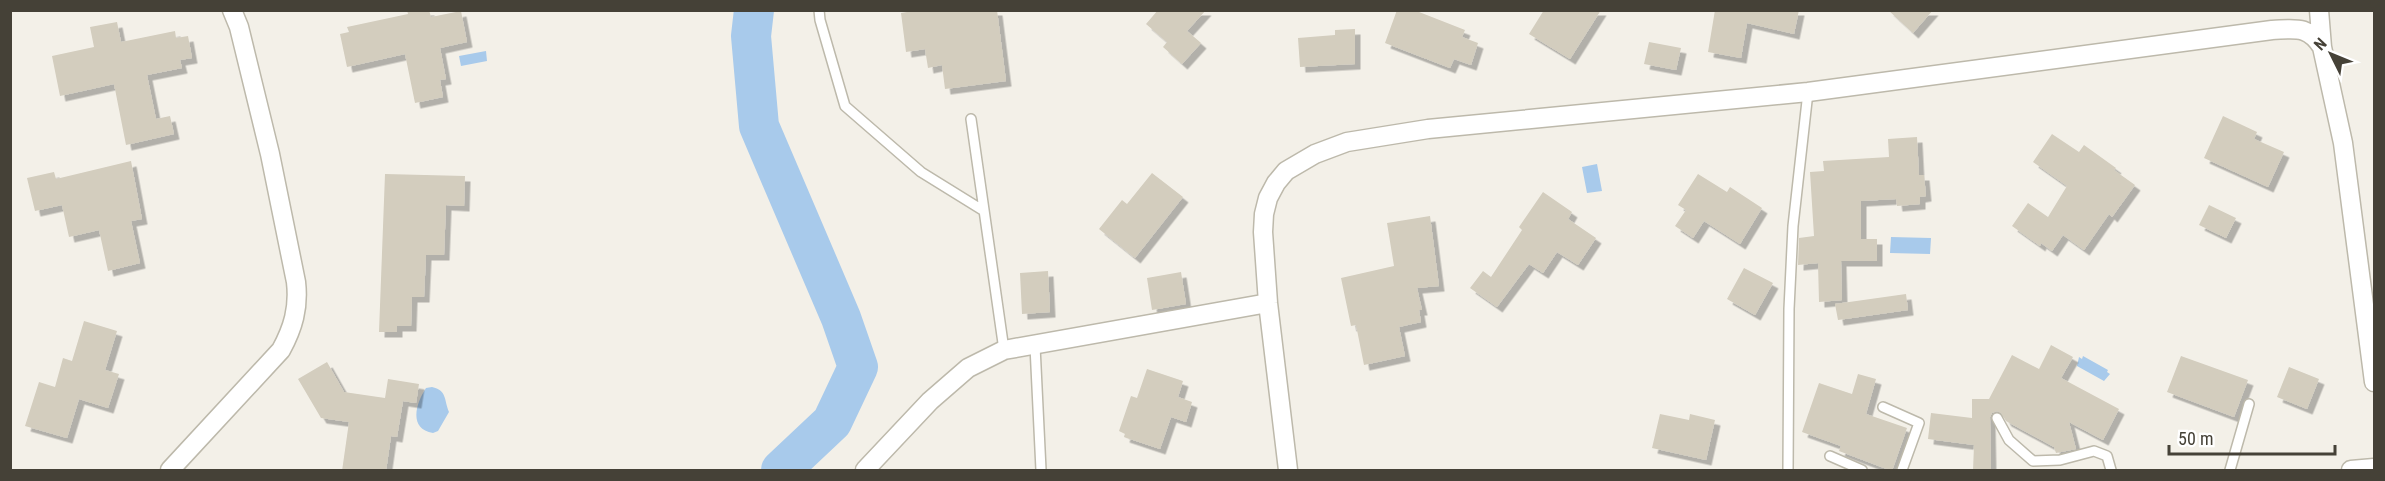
<svg xmlns="http://www.w3.org/2000/svg" width="2385" height="481" font-family="'Roboto Condensed',sans-serif">
<style>
.water{fill:#a8caeb}
.lines{fill:none;stroke-linecap:round;stroke-linejoin:round}
.river{stroke:#a8caeb;stroke-width:40}
.building{fill:#d3cdbe;filter:url(#shadow)}
.service-casing{stroke:#bdb9ab;stroke-width:12}
.minor-casing{stroke:#bdb9ab;stroke-width:21}
.service{stroke:#fff;stroke-width:9}
.minor{stroke:#fff;stroke-width:18}
</style>
<defs>
<filter id="shadow"><feDropShadow dx="5.5" dy="5.5" stdDeviation="0" flood-color="#0004"/></filter>
</defs>
<rect width="100%" height="100%" fill="#f3f0e8"/>
<path class="water" d="M486,51L487,61L461,66L459,56Z
M1597,164L1602,191L1587,193L1582,167Z
M1891,237L1931,238L1930,254L1890,253Z
M2083,356L2108,370L2107,372L2110,374L2104,381L2077,366L2079,357L2082,359Z
M432,387C447,390 444,400 449,412L438,431L433,433C408,429 416,403 426,388Z"/>
<g class="lines">
<path class="river" d="M754,10L751,36L759,126L841,318L858,367L832,422L781,470"/>
</g>
<path class="building" d="M407,10H429L431,17L461,11L467,42L440,48L446,79L440,80L443,97L415,103L405,54L347,67L340,34L349,32L347,27L408,14Z
M919,10H997L1006,81L945,89L942,65L928,68L925,49L906,52L901,13Z
M1158,10H1206L1187,31L1201,43L1182,64L1163,47L1167,42L1146,24Z
M1397,10H1414L1465,30L1462,37L1478,43L1471,65L1454,59L1450,68L1385,43Z
M1544,10H1601L1570,59L1529,34Z
M1715,10H1799L1794,34L1747,23L1741,58L1708,52Z
M1888,10H1933L1913,33Z
M117,22L121,42L175,31L176,38L188,36L192,58L180,60L182,68L147,75L156,119L170,116L174,134L126,145L114,84L60,96L52,56L94,47L90,27Z
M1355,29V64L1300,67L1298,38L1335,35V30Z
M1649,42L1681,48L1676,70L1644,64Z
M2223,116L2257,132L2254,139L2284,152L2268,187L2204,158Z
M2052,134L2079,152L2084,145L2116,168L2114,170L2135,185L2112,217L2109,214L2084,250L2063,235L2052,251L2041,243L2040,246L2012,226L2028,203L2048,217L2067,186L2033,162Z
M1917,137L1919,175H1924L1926,196L1920,197V204L1897,206L1896,199L1861,201V239H1877V261H1841L1842,300L1819,302L1818,263L1798,265L1799,238L1814,236L1810,172L1824,171L1823,161L1889,157L1888,139Z
M131,161L142,219L131,221L140,263L108,271L99,230L69,237L62,205L35,211L27,178L54,172L56,179Z
M1152,173L1183,197L1135,258L1099,229L1122,200L1127,204Z
M385,174L465,176L464,206L446,205L444,255H426L424,297H412L411,326H397V332H379Z
M1698,174L1727,192L1730,187L1762,208L1740,244L1704,221L1693,238L1675,226L1686,210L1678,205Z
M1543,192L1572,212L1568,219L1596,238L1578,265L1557,252L1543,273L1529,264L1497,307L1470,288L1483,271L1491,277L1522,230L1519,227Z
M2209,205L2236,218L2226,238L2199,225Z
M1430,216L1439,286L1417,288L1422,310H1419L1421,322L1399,327L1405,356L1364,365L1356,325L1351,326L1341,278L1394,266L1387,223Z
M1744,268L1773,283L1755,315L1727,299Z
M1048,271L1050,312L1022,314L1020,273Z
M1181,272L1186,304L1152,310L1147,278Z
M1906,294L1908,310L1838,320L1835,304Z
M84,321L117,331L105,370L119,374L108,408L79,399L67,438L25,426L39,382L55,387L63,358L72,361Z
M2051,345L2073,357L2061,378L2119,409L2103,440L2069,422L2076,449L2056,453L2054,447L2006,421L2001,413L1997,411L1992,413L1990,417L1991,471H1973L1974,445L1928,439L1931,413L1972,418V399H1989L2012,355L2039,369Z
M2181,356L2248,380L2234,417L2167,392Z
M327,362L344,392L385,398L388,379L419,384L416,403L403,401L397,437L391,436L386,471H342L349,422L321,418L298,379Z
M2289,367L2319,379L2307,409L2277,397Z
M1147,369L1183,381L1178,397L1192,402L1186,422L1171,417L1160,449L1124,437L1125,434L1119,431L1131,396L1137,398Z
M1858,374L1876,379L1866,414L1907,428L1892,471L1839,451L1841,446L1802,432L1819,383L1852,394Z
M1660,414L1689,420L1690,414L1715,420L1706,460L1652,448Z"/>
<g class="lines">
<g class="service-casing">
<path id="service" d="M819,10L820,20L845,106L921,172L984,211
M971,119L1004,350
M1035,346L1041,470
M1883,407L1919,423L1902,470
M1997,418L2009,440L2033,461L2060,460L2094,451L2107,456L2111,470
M1830,456L1862,470
M1788,470L1789,309L1793,226L1808,92
M2230,470L2249,404"/>
</g>
<g class="minor-casing">
<path id="minor" d="M2319,10L2322,47
M170,470L281,350C293,328 299,308 296,282L270,154L239,27L232,10
M865,470L930,401L968,368L1004,350L1268,303
M1288,470L1268,303L1263,232L1264,214L1268,198L1276,183L1286,171L1315,154L1347,142L1428,129L1808,92L2272,30C2295,29 2308,25 2322,47L2343,143L2374,382
M2351,470L2374,468"/>
</g>
<use href="#service" class="service"/>
<use href="#minor" class="minor"/>
</g>
<rect width="2385" height="481" fill="none" stroke="#454137" stroke-width="24"/>
<g transform="translate(2331 54) rotate(313)" stroke="#ffffff" stroke-width="4.5" paint-order="stroke">
<path d="M0-4.5L10 22L0 15L-10 22Z" fill="#454137"/>
<text y="-9" font-size="16" font-weight="bold" text-anchor="middle" fill="#454137">N</text>
</g>
<path d="M2169 445v9h166v-9" fill="none" stroke="#454137" stroke-width="3"/>
<text x="2178" y="445" font-size="18" fill="#454137" stroke="#ffffff" stroke-width="4.5" paint-order="stroke">50 m</text>
</svg>
